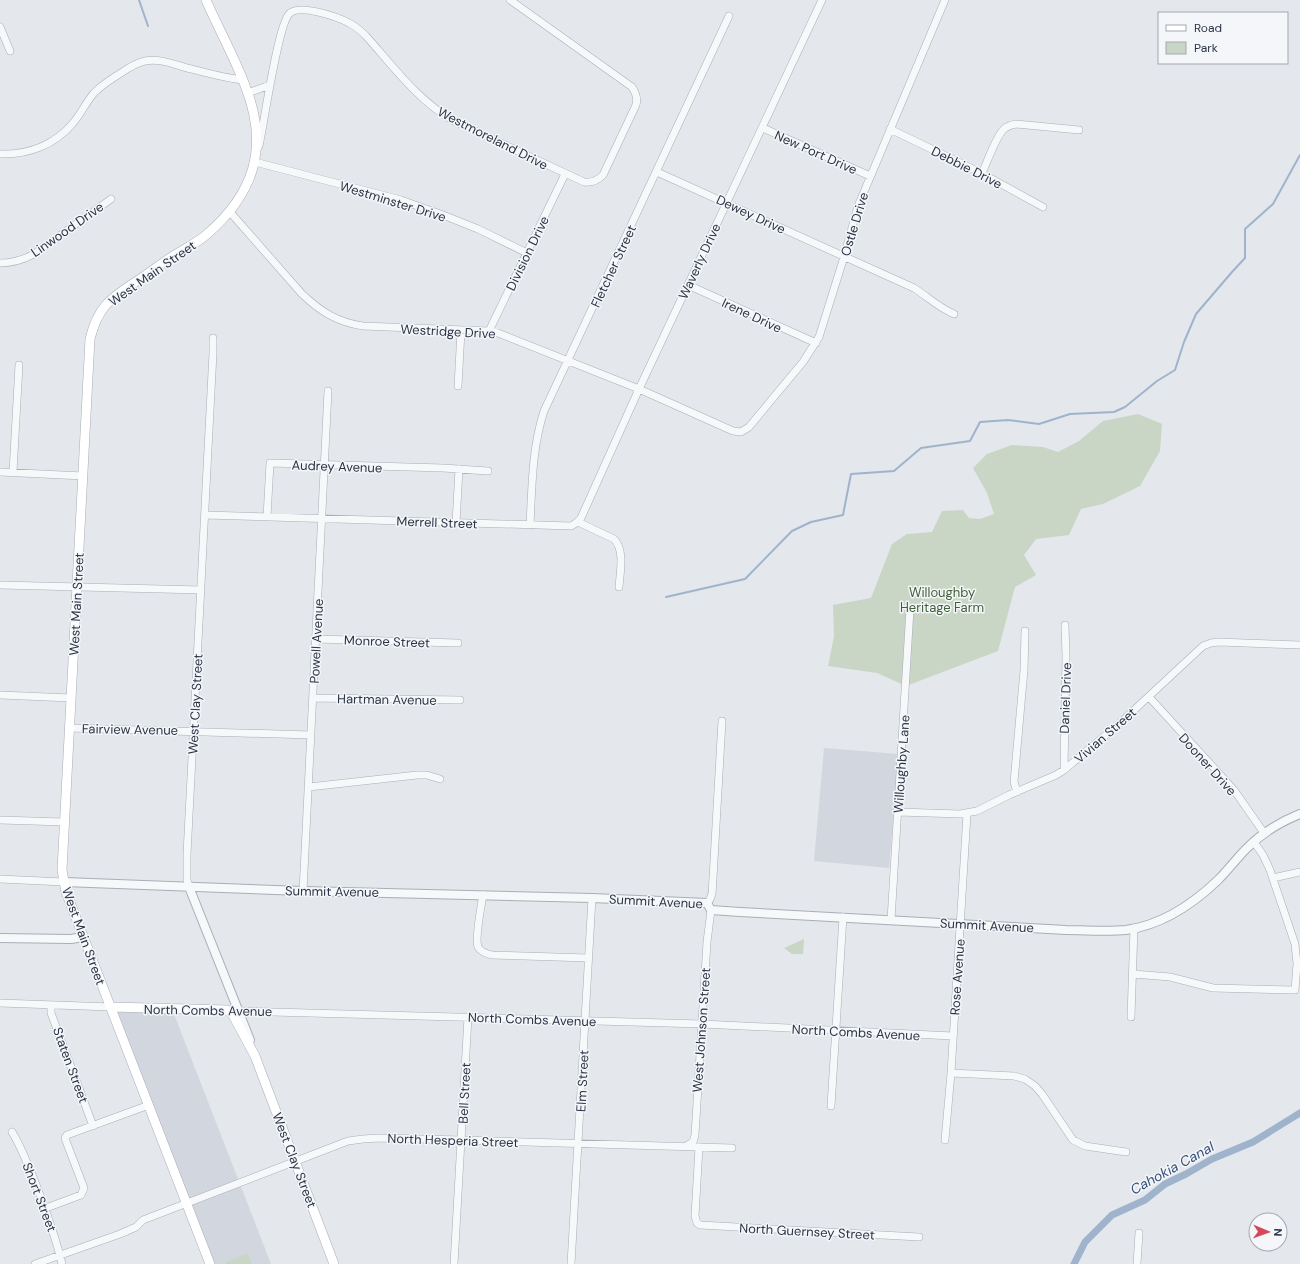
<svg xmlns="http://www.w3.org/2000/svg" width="1300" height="1264" font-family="'DM Sans',sans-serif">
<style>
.built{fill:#d2d6de}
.green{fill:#c9d6c5}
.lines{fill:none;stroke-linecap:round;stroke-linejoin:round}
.stream{stroke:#9fb4cc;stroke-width:2}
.canal{stroke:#9fb4cc;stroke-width:7}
.minor-casing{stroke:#a9aeb7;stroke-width:8}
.tertiary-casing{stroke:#a9aeb7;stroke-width:10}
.secondary-casing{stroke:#a9aeb7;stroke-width:10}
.minor{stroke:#f7f8fa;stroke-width:7}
.tertiary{stroke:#f7f8fa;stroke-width:8}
.secondary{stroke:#fff;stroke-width:9}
.labels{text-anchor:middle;stroke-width:3;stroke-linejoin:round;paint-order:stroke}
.street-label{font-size:13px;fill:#2b3445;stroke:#f4f6f9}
.park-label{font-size:13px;fill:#3f6138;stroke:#f4f6f9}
.water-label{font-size:14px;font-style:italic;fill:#34527a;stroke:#f4f6f9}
</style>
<rect width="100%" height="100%" fill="#e4e7ec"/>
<path class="built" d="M824,748L899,754L889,868L814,861Z
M111,1007L172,1009L271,1264H210Z"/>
<path class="green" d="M1138,414L1162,424L1160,451L1140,486L1103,504L1081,509L1069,535L1036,539L1024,555L1036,575L1015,587L998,651L906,686L877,673L828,666L834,636L833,605L871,598L892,544L907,534L932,532L942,511L963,510L969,518L980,519L994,514L987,493L973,468L987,454L1012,445L1043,447L1058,452L1079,441L1103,421Z
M804,939L803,954H792L784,948Z
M248,1253L252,1264H226V1262Z"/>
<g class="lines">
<path class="stream" d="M139,0L148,26
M666,597L745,579L792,531L811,522L843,515L851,474L894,471L921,448L970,441L980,422L1008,420L1039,424L1070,414L1114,412L1125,407L1157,381L1175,370L1184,342L1196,314L1232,272L1245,258V229L1273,204L1300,155"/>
<path class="canal" d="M1074,1264L1085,1242L1112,1215L1145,1200L1165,1184L1186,1174L1212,1159L1253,1142L1300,1113"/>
<g class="minor-casing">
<path id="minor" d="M0,27L10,51
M248,93L270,85
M763,128L870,176
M890,129L981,173L1043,207
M259,146C264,125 278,22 290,13C301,4 338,17 349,23C355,26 361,31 366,36C393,66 418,101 454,121L584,182C591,183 597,181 603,175L636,105C638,98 636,93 632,87L510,0
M0,154C28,155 55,145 73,123C81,114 86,102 94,93C102,85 111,79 121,73C128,68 136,63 145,61C159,58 173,64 187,68C205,72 224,78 243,80
M255,162L401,200L443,215L478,229L527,253
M657,172L914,288C928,297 939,308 954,314
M982,173C987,163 996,136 1004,129C1007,126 1011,125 1016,124L1079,130
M230,212L302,294C321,312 337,322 363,326L489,331L498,333L639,389L733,431L741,432L749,427L803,362L819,337L844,257L858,206L945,0
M0,263C12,263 23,260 34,254L111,199
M688,285L816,343
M489,331L565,174
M458,386L461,331
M0,472L83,476
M13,472L19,365
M205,515L571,526L576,523L581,518L639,389L822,0
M267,517L270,463L443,468L488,471
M578,522L614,539C625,550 620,572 619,587
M456,523L459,469
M530,525C532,486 532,448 544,411L729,16
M0,585L201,590
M316,639L458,643
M0,695L71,698
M1149,697L1224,779L1234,790L1264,833
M313,698L460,700
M69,728L311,735
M1064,770L1066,656L1065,625
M309,787L417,775H427L440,779
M1017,792L1014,782L1024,670L1025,631
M898,812L960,814L977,811L1009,795L1056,775L1064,770L1119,724L1203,646L1211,643L1218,642L1300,645
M0,820L64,822
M1273,878L1300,872
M0,879L64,882
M189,887L187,880V854L213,353V338
M303,891L328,391
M483,895C481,906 475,939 478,947C481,952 487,954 492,955L588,958
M707,903C714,897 712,886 713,878L722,721
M891,920L910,609
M1133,974L1170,977L1213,988L1295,990L1297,964L1295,944L1270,870L1263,855L1254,842
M0,1003L111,1007
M51,1005V1013L93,1126
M239,1011L702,1024L953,1036
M1131,1017L1134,928
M951,1073L1014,1076L1025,1079L1035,1086L1042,1094L1073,1140L1085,1146L1126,1152
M831,1106L843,917
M12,1132C21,1146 26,1161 33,1177C44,1205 55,1234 62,1264
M945,1140L951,1073L967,814
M686,1146L693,1142L695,1135L707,942L711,910
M699,1147L695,1216L697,1223L700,1225L919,1237
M46,1208L81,1195L84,1188L66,1141L65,1138L67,1135L149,1105
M35,1264L120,1234L136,1227L143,1220L348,1141L363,1139L378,1138L461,1140L732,1148
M454,1264L468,1017
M571,1264L592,898
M1137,1264L1139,1233"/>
</g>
<g class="tertiary-casing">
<path id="tertiary" d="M64,882L303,891L592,898L707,903L711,910L740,912L1066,930C1086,930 1106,932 1126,930C1162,925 1193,904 1218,880C1228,870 1237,858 1247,848C1262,833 1280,822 1300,814
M189,887L250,1040
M0,938L71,939L83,937"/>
</g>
<g class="secondary-casing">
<path id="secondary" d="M206,0C219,30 235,58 246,88C269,148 254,194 206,235C198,242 188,247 178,253C166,260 155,269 143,277C114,297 99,302 90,339L62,870L66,892L210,1264
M111,1007L227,1010L233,1015L255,1056L334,1264"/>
</g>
<use href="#minor" class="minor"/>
<use href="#tertiary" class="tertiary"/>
<use href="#secondary" class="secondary"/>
</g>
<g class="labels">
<g class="street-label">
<text transform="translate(493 138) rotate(27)" y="5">Westmoreland Drive</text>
<text transform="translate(816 152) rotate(24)" y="5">New Port Drive</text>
<text transform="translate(967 167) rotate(27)" y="5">Debbie Drive</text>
<text transform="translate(393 201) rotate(17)" y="5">Westminster Drive</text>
<text transform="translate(751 214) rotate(25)" y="5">Dewey Drive</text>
<text transform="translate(854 224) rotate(-73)" y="5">Ostle Drive</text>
<text transform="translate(67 229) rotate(-35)" y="5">Linwood Drive</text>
<text transform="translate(527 253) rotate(-64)" y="5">Division Drive</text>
<text transform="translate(699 261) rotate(-65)" y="5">Waverly Drive</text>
<text transform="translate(613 266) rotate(-65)" y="5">Fletcher Street</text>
<text transform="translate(152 273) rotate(-35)" y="5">West Main Street</text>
<text transform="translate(752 315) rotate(25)" y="5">Irene Drive</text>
<text transform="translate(448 331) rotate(3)" y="5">Westridge Drive</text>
<text transform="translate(337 466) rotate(2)" y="5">Audrey Avenue</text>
<text transform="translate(437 522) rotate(2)" y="5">Merrell Street</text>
<text transform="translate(76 604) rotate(-87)" y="5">West Main Street</text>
<text transform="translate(316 641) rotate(-87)" y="5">Powell Avenue</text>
<text transform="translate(387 641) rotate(2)" y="5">Monroe Street</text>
<text transform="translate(1065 698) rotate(-88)" y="5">Daniel Drive</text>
<text transform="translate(387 699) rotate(1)" y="5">Hartman Avenue</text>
<text transform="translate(195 704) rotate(-87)" y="5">West Clay Street</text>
<text transform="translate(130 729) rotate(1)" y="5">Fairview Avenue</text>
<text transform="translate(1105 735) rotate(-41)" y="5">Vivian Street</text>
<text transform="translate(901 764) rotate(-86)" y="5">Willoughby Lane</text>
<text transform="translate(1208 764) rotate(48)" y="5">Dooner Drive</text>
<text transform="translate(332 891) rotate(1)" y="5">Summit Avenue</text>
<text transform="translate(656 901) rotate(3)" y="5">Summit Avenue</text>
<text transform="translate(987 925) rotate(3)" y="5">Summit Avenue</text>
<text transform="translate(84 936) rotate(70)" y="5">West Main Street</text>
<text transform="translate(957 977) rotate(-86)" y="5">Rose Avenue</text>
<text transform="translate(208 1010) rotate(1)" y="5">North Combs Avenue</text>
<text transform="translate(532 1019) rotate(2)" y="5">North Combs Avenue</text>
<text transform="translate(701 1030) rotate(-86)" y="5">West Johnson Street</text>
<text transform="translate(856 1032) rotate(3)" y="5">North Combs Avenue</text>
<text transform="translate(71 1065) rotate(70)" y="5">Staten Street</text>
<text transform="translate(582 1081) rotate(-87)" y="5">Elm Street</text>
<text transform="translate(464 1093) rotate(-87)" y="5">Bell Street</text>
<text transform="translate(453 1140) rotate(2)" y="5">North Hesperia Street</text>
<text transform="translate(295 1160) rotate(69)" y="5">West Clay Street</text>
<text transform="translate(40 1197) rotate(69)" y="5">Short Street</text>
<text transform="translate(807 1231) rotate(3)" y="5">North Guernsey Street</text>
</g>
<g class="park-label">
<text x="942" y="597">Willoughby<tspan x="942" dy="15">Heritage Farm</tspan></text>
</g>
<g class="water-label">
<text transform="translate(1172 1168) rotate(-29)" y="5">Cahokia Canal</text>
</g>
</g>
<rect x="1158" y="12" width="130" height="52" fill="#f4f6f9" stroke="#a4a8b1"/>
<rect x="1166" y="25" width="20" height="6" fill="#ffffff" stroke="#a4a8b1"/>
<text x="1194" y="32" font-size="12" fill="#2b3445">Road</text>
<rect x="1166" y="42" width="20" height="12" fill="#c9d6c5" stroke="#a4a8b1"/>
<text x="1194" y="52" font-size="12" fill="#2b3445">Park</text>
<g transform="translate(1268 1232) rotate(92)"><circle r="19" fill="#f4f6f9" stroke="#a4a8b1"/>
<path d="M0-3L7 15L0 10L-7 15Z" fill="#d1495b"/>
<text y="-6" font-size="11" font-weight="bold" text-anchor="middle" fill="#2b3445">N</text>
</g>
</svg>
